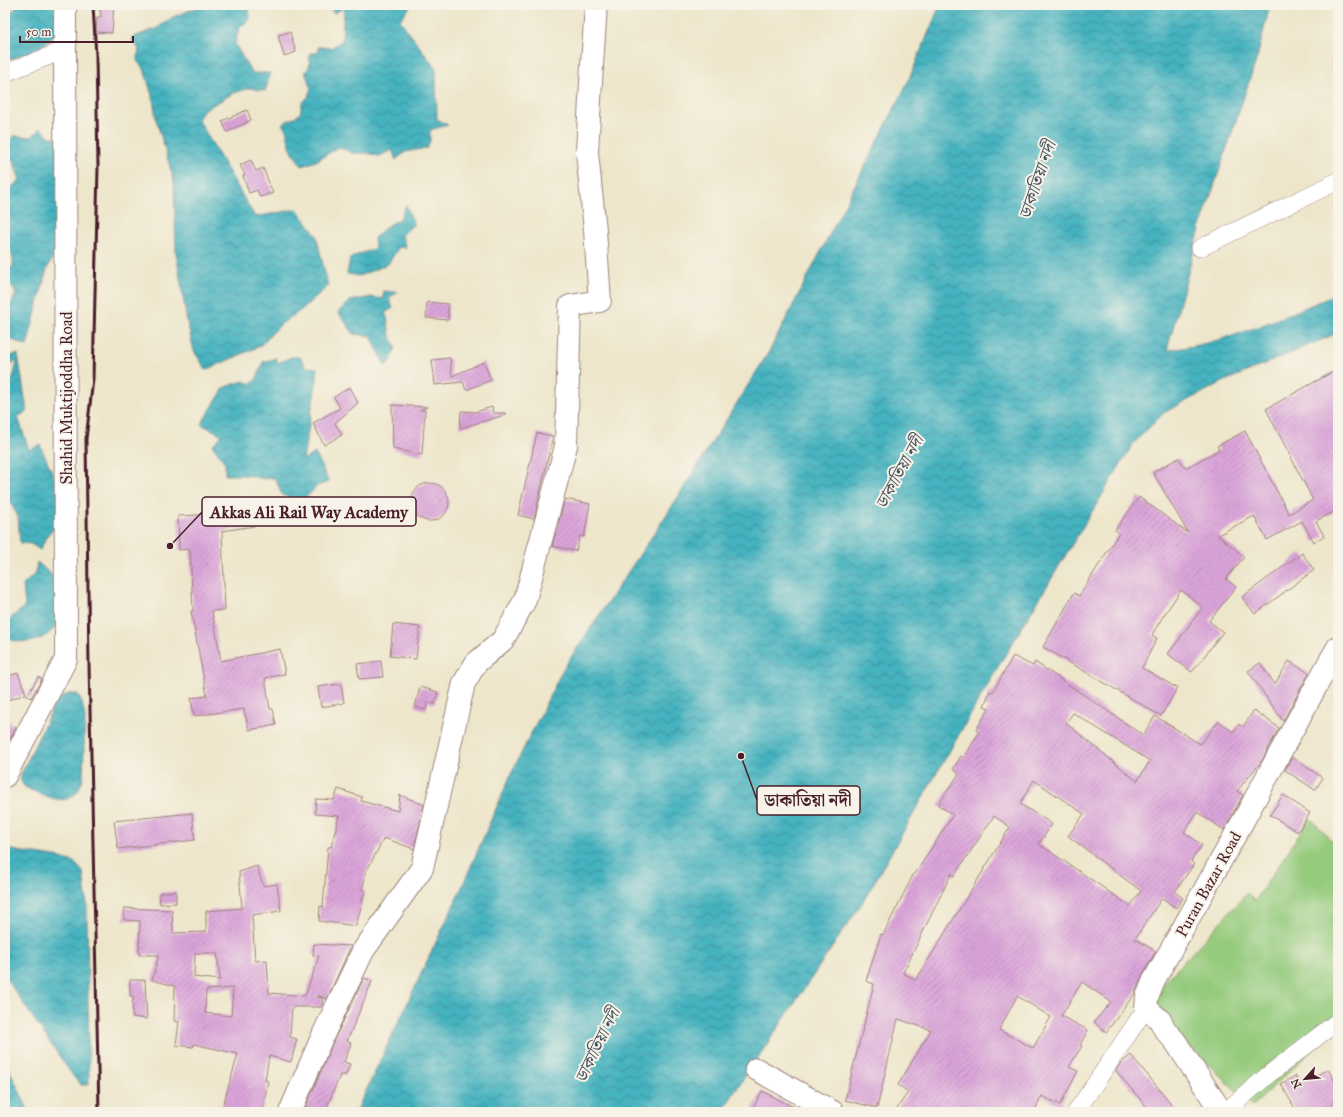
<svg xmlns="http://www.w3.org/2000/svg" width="1343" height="1117" font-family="'IM FELL Great Primer','Noto Serif Bengali',serif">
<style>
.green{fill:#95cb7d;stroke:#707554}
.water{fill:url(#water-waves);stroke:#476875}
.building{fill:url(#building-hatch);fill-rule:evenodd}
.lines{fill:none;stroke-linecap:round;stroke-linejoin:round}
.street-casing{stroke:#9c827b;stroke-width:18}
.secondary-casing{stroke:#9c827b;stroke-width:24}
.street{stroke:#fff;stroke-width:17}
.secondary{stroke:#fff;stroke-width:22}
.rail{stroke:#4a1f2b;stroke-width:3}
.labels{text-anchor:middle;stroke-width:4;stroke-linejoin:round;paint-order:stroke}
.street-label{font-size:16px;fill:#4a1f2b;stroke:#f7f3e8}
.water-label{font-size:17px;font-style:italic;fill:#48525f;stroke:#f7f3e8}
.leader{fill:none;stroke:#4a1f2b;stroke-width:1.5}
.callout-dot{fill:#4a1f2b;stroke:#f7f3e8;stroke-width:1.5}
.callout{fill:#f7f3e8;stroke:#4a1f2b;stroke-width:1.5}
.callout-label{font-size:17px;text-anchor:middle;font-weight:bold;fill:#4a1f2b}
</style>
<defs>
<pattern id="water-waves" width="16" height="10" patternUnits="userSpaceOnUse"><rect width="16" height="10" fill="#44b2bf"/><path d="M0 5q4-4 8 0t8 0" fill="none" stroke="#3b909b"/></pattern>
<pattern id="building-hatch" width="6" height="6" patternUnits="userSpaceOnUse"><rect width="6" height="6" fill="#dca5da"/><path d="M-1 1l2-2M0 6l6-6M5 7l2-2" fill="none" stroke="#b486b1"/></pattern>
</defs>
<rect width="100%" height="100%" fill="#f7f3e8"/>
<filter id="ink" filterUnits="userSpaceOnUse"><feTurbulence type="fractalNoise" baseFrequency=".025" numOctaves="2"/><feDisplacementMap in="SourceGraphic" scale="8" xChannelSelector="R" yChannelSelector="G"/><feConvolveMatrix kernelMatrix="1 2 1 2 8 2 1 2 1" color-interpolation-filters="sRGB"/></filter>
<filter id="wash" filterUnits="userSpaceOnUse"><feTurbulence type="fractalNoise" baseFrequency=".012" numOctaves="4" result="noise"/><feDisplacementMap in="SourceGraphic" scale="16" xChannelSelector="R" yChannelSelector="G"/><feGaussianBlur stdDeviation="0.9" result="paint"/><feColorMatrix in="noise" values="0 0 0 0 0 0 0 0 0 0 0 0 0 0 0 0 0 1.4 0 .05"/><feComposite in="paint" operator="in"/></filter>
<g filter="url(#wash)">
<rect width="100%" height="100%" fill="#eee6cb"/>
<path class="green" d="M1310,818L1338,847V1025L1253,1106L1144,1005L1247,893L1255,901Z"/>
<path class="water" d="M18,5H66C63,14 61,24 56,32C47,48 22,56 5,61V14L14,10Z
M203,5H249L250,19L239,28L235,44L252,73H271L265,91L250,88L234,93L204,110L198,119L255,217L297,209L316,234L328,286L301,310L280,325L260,346L206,370L194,351L187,322L176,253L174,181L156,119L153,99L144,69L137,61L139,49L131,38L151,30H155L171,18Z
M326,5H411L400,20L436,69L437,119L448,125L430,130V141L427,148L405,152L396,160L392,150L379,156L367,153H352L339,147L316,161L302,166C297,159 291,151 289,142C286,132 289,134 282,124L300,114L302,103L308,97L311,88L305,72L309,68L310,53H318V47L331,48L342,41L344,8L334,13Z
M940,5H1270L1257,58L1202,222L1167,350C1227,344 1283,316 1338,294V333L1225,381L1165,412L1133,444L995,672L864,900L726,1105L723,1112H356L461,889L511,774L563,669L671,508L770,350L906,86Z
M40,128L50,137L67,138L71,220L47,269L27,346L7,338L10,327L5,326V310L10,306L16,294L12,286L5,279V268L13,267V260L8,241L9,211L7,191L20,180L13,160L5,163V147L14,136L31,137Z
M406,205L414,224L402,235L406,248L399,247L388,264L359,276L347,274L350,258L375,248L374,238L387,226L400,219Z
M384,291L398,292L389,298L393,308L385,313L387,317L390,335L396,347L391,360L385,366L371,336L354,334L338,312L350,301L371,297L382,299Z
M18,354L27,411L18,417L29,450L40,445L68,507L70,532L55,528L48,534L40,550L31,544L20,543L18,517L5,491V389C13,381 15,372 17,361L11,363L5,357Z
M291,357H300L306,367L317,368V378L303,460L315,453L329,482L317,486L302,502L282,495L275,478L264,479L247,475H225V463L212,445L222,435L201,424L225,387L243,381L251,384L257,378L263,362L276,358L278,363Z
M37,562L54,577L72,578C69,587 62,619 57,625C43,643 26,645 5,638V617L9,620L25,606L23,585L35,574Z
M68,694H78L82,703L85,718L83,778C75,806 60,802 38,793C32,790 25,789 22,783C20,780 21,778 21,774L56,701Z
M5,849L61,858L74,862L83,872L87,905L89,1085H81L73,1076L5,977Z
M5,1060L29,1112H5Z"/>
<g id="blocks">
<path class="building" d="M99,5H114L112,33L96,32L97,17H101Z
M290,32L296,52L284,56L278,35Z
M247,110L251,120L227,132L222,121Z
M251,160L256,171L263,168L273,193L260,197L257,190L249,193L243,176L245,175L240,165Z
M427,302L448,304V320L426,318Z
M450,358L452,376L484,362L491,380L466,390L463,382L435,385L432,360Z
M1338,369V510L1316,521L1324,536L1314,542L1302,521L1267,540L1254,516L1218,535L1244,557L1226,579L1236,587L1209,621L1223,632L1192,672L1168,654L1203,607L1181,590L1162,618L1152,635L1157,638L1142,668L1177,688L1161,716L1043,647L1074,593L1079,596L1119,533L1115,530L1139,497L1188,533L1153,472L1179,458L1185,468L1219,450L1217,446L1245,431L1289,514L1313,500L1266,409Z
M350,387L358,403L335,423L342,435L324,445L313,423L340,408L334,397Z
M392,405L427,407L420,410H425L422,455L393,449Z
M492,407L493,413H505V415L460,428L461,411L475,412Z
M537,433L553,436L534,519L518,515Z
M411 502a19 19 0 1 1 38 0a19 19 0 1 1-38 0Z
M565,499L590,504L584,537L580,536L576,551L552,546Z
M251,508L254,526L222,531L225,610L212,611L221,661L280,649L285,674L265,678L270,709H273L276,725L249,730L244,709L194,716L191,698L207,696L191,611H193L190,549L179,550L178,516L234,513L233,511Z
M1302,553L1314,570L1255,614L1242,597Z
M393,624L420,627L416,659L390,656Z
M1013,656L1033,666L1035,662L1143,735L1155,716L1200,744L1219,721L1233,732L1239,724L1243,727L1254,710L1279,728L1261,762L1237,791L1243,795L1224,830L1197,812L1184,832L1202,845L1191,861L1194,864L1175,892L1183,898L1176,908L1162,898L1135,939L1156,951L1143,974L1135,993L1119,1015L1106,1032L1094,1022L1111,1002L1082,982L1061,1016L1088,1030L1080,1045L1082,1046L1069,1067L1078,1071L1060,1105L1042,1096L1034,1112H895L908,1092L898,1085L931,1030L898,1019L877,1108L845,1100L874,984L866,981L881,934L883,935L914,873L915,874L953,815L938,805L959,774L953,769L961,756L964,758L979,732L976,730L989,708L984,706L990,691L993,692ZM1073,713L1150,761L1137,781L1066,723ZM1034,780L1084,814L1068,836L1141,891L1130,906L1039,844L1052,824L1020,804ZM994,816L1010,827L916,980L903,973L951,874L954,876ZM1017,996L1051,1017L1033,1048L999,1030Z
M381,661L383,677L359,679L357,664Z
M1289,661L1309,673L1283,721L1248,671L1260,663L1275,684Z
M18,673L26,694L5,701V677Z
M38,677L42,679L31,698L27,696Z
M341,684L344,703L321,707L318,687Z
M420,687L438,692L435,704L428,702L426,710L415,707Z
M5,721L16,727L10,739L5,736Z
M1292,757L1323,778L1315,790L1285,770Z
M338,789L362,797L361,801L398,811L400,795L424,805L414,849L384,838L367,870L362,890L365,891L356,926L319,921L320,906L323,907L328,847H331L339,816L315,814L316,799L334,800Z
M1283,795L1310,813L1298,832L1270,815Z
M192,813L195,840L118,849L114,821Z
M257,866L263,886L277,884L281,911L252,915L255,961L267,960L269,993L305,996L319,956L313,955L314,944L351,946L327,999L317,995V997L323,998L322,1007H292L290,1037L297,1039L291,1062L269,1056L265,1080L268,1081L262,1112H221L238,1054L194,1044L193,1047L176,1045L179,1022L174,1021L175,986L152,980L159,955H139L140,921L124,920V908L172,910L173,933L206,932V911L242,908L239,872ZM195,953H217L220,980L194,977ZM233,988L231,1016L205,1013L206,990Z
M176,891V903L160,904L159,893Z
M364,978L372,981L347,1041L351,1043L344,1062L350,1064L346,1075H340L325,1112H304L334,1040Z
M130,980H145L147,1019L132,1017L133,996H130Z
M1131,1055L1178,1112H1151L1116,1071L1120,1064Z
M1328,1069L1338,1087V1098L1332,1101L1338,1112H1297L1281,1084L1295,1076L1300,1084Z
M762,1091L803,1112H751Z"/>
</g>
</g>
<g filter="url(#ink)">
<use href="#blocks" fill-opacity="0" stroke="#9c827b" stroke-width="1"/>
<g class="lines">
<g class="street-casing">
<path id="street" d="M5,73L65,50
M1200,248L1338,181
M1076,1112L1146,1008
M1225,1112L1268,1075L1338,1021"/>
</g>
<g class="secondary-casing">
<path id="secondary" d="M5,776L66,659L65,5
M756,1069L833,1112
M290,1112L323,1035L363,951L422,868L464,683L476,663L503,640L525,600L566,446L570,306L600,301L595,230L587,152L592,65L596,5
M1223,1112L1217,1105L1175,1041L1165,1030L1160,1020L1146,1008L1147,997L1154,980L1243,821L1326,668L1338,647"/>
</g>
<use href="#street" class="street"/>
<use href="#secondary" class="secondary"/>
<path class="rail" d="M93,5L96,56L98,167L93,379L86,439L89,665L99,1112"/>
</g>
</g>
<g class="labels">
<g class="street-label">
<text transform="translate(66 398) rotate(-90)" y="6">Shahid Muktijoddha Road</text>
<text transform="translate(1208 884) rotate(-61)" y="6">Puran Bazar Road</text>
</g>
<g class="water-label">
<text transform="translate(1037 180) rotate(-71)" y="6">ডাকাতিয়া নদী</text>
<text transform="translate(899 472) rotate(-61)" y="6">ডাকাতিয়া নদী</text>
<text transform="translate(597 1045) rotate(-64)" y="6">ডাকাতিয়া নদী</text>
</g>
</g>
<path class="leader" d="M170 546L202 512M741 756L757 800"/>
<g class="callout-dot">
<circle cx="170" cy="546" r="4"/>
<circle cx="741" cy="756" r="4"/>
</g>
<g class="callout">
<rect x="202" y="497" width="214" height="29" rx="4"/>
<rect x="757" y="786" width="103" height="29" rx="4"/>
</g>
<g class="callout-label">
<text x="309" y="518">Akkas Ali Rail Way Academy</text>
<text x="808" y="806">ডাকাতিয়া নদী</text>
</g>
<rect width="1343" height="1117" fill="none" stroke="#f7f3e8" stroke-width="20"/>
<g transform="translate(1305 1079) rotate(243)" stroke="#f7f3e8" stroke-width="3" paint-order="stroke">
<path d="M0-3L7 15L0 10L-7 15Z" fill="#4a1f2b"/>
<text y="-6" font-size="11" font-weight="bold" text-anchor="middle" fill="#4a1f2b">N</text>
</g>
<path d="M20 36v6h113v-6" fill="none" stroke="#4a1f2b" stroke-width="2"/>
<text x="26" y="36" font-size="12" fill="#4a1f2b" stroke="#f7f3e8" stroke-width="3" paint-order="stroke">50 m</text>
</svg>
